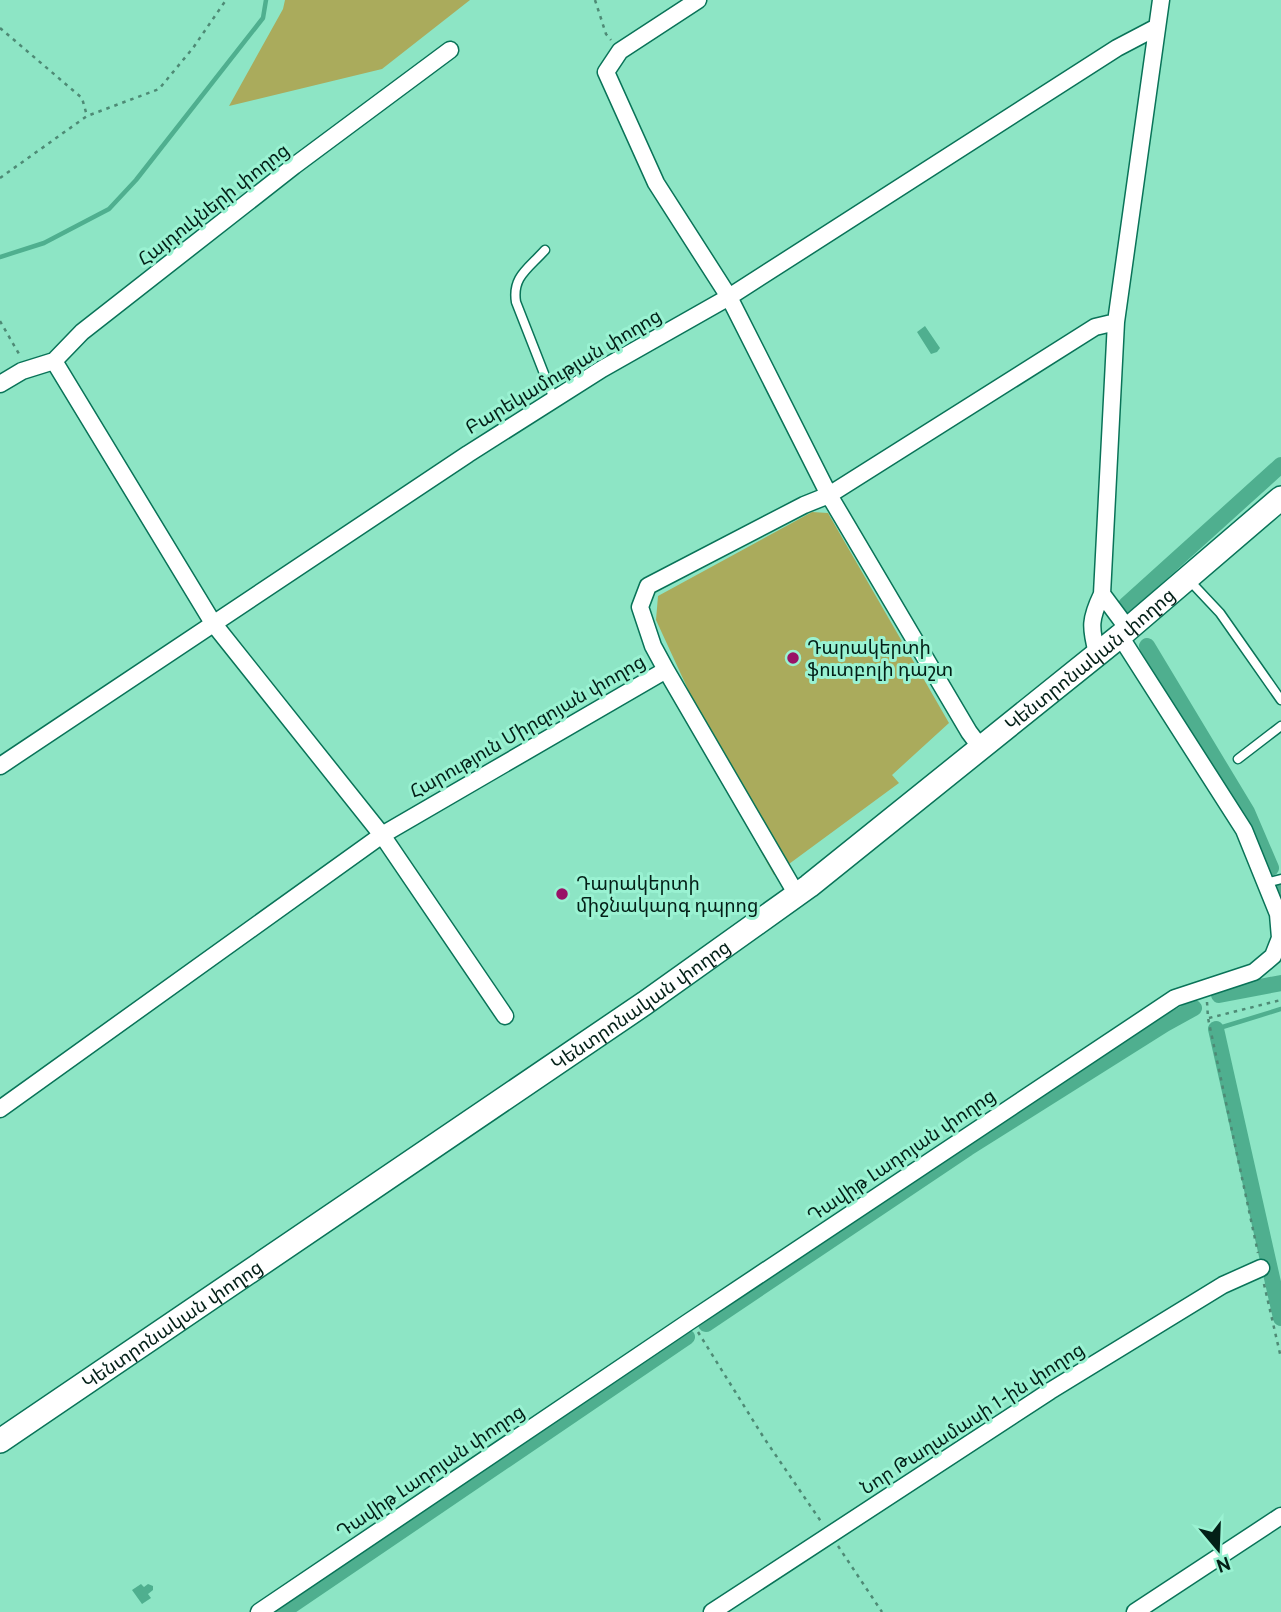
<svg xmlns="http://www.w3.org/2000/svg" width="1281" height="1612" font-family="Overpass,'Noto Sans Armenian',sans-serif">
<style>
.green{fill:#aaab5c}
.water{fill:#4faf8f}
.lines{fill:none;stroke-linecap:round;stroke-linejoin:round}
.stream{stroke:#4faf8f;stroke-width:4.5}
.canal{stroke:#4faf8f;stroke-width:16}
.lane-casing{stroke:#097358;stroke-width:11}
.street-casing{stroke:#097358;stroke-width:19}
.secondary-casing{stroke:#097358;stroke-width:26}
.path{stroke:#4e8a75;stroke-width:2.5;stroke-dasharray:3.5 5;stroke-linecap:butt}
.lane{stroke:#fff;stroke-width:8}
.street{stroke:#fff;stroke-width:16}
.secondary{stroke:#fff;stroke-width:23}
.poi-dot{fill:#991367;stroke:#9af2d2;stroke-width:2.5}
.labels{text-anchor:middle;stroke-width:6;stroke-linejoin:round;paint-order:stroke}
.street-label{font-size:19px;fill:#031f17;stroke:#9af2d2}
.poi-label{font-size:19px;fill:#031f17;stroke:#9af2d2;text-anchor:start}
</style>
<rect width="100%" height="100%" fill="#8de5c5"/>
<path class="green" d="M285,0H470L382,69L229,106L283,9Z
M812,512L828,513L949,723L892,775L899,783L774,875L678,703L691,696L656,620L658,596Z"/>
<path class="water" d="M925,326L940,348L937,352L931,354L917,332Z
M141,1584L144,1587L148,1584L153,1586V1590L148,1594L151,1598L142,1604L132,1590Z"/>
<g class="lines">
<path class="stream" d="M0,257L44,243L109,209L136,180L263,18L266,0
M1216,1029L1281,1009"/>
<path class="canal" d="M1126,605L1281,465
M1147,646L1247,812L1271,868
M1279,886L1281,891
M1219,995L1281,983
M1216,1029L1281,1318
M706,1324L968,1148L1165,1024L1194,1008
M282,1612L687,1337"/>
<g class="lane-casing">
<path id="lane" d="M545,250C528,269 512,277 516,302L554,399
M1188,579L1220,613L1281,700
M1238,759L1281,726
M1266,883L1281,879"/>
</g>
<g class="street-casing">
<path id="street" d="M698,0L620,51L606,72L656,183L729,297L829,495L969,732L981,748
M54,361L213,623L382,835L505,1016
M0,384L22,371L54,361L82,332L294,166L450,50
M1102,594L1128,629
M1097,653C1090,627 1090,619 1102,594L1116,322L1161,0
M666,670L797,895
M0,766L468,454L602,369L729,297L1117,48L1157,27
M0,1109L382,835L666,670L653,646L640,607L648,586L804,505L829,495L1095,327L1116,322
M259,1612L690,1321L1175,998L1254,972L1273,956L1280,938L1278,914L1244,830L1120,636
M712,1612L1050,1391L1223,1285L1261,1268
M1135,1612L1281,1516"/>
</g>
<g class="secondary-casing">
<g id="secondary">
<path id="s1" d="M0,1441L645,1003L809,886L1120,636L1281,498"/>
</g>
</g>
<path class="path" d="M595,0L606,34L611,40
M0,28L82,98L87,116
M0,178L87,116L159,89L193,48L226,0
M0,321L19,354
M1207,1002L1208,1018L1258,1253
M1209,1018L1281,1000
M1264,1284L1281,1358
M698,1332L764,1438L822,1523
M838,1546L882,1612"/>
<use href="#lane" class="lane"/>
<use href="#street" class="street"/>
<use href="#secondary" class="secondary"/>
</g>
<g class="poi-dot">
<circle cx="793" cy="658" r="7"/>
<circle cx="562" cy="894" r="7"/>
</g>
<g class="labels">
<g class="street-label">
<text transform="translate(213 204) rotate(-38)" y="7">Հայդուկների փողոց</text>
<text transform="translate(563 371) rotate(-31)" y="7">Բարեկամության փողոց</text>
<text dy="7" stroke="none"><textPath href="#s1" startOffset="1342">Կենտրոնական փողոց</textPath></text>
<text transform="translate(527 726) rotate(-30)" y="7">Հարություն Միրզոյան փողոց</text>
<text dy="7" stroke="none"><textPath href="#s1" startOffset="775">Կենտրոնական փողոց</textPath></text>
<text transform="translate(901 1155) rotate(-34)" y="7">Դավիթ Լադոյան փողոց</text>
<text dy="7" stroke="none"><textPath href="#s1" startOffset="208">Կենտրոնական փողոց</textPath></text>
<text transform="translate(972 1418) rotate(-33)" y="7">Նոր Թաղամասի 1-ին փողոց</text>
<text transform="translate(430 1471) rotate(-34)" y="7">Դավիթ Լադոյան փողոց</text>
</g>
<g class="poi-label">
<text x="807" y="654">Դարակերտի<tspan x="807" dy="22">ֆուտբոլի դաշտ</tspan></text>
<text x="576" y="890">Դարակերտի<tspan x="576" dy="22">միջնակարգ դպրոց</tspan></text>
</g>
</g>
<g transform="translate(1218 1549) rotate(161)" stroke="#9af2d2" stroke-width="5" paint-order="stroke">
<path d="M0-5L12 26L0 18L-12 26Z" fill="#031f17"/>
<text y="-10" font-size="19" font-weight="bold" text-anchor="middle" fill="#031f17">N</text>
</g>
</svg>
